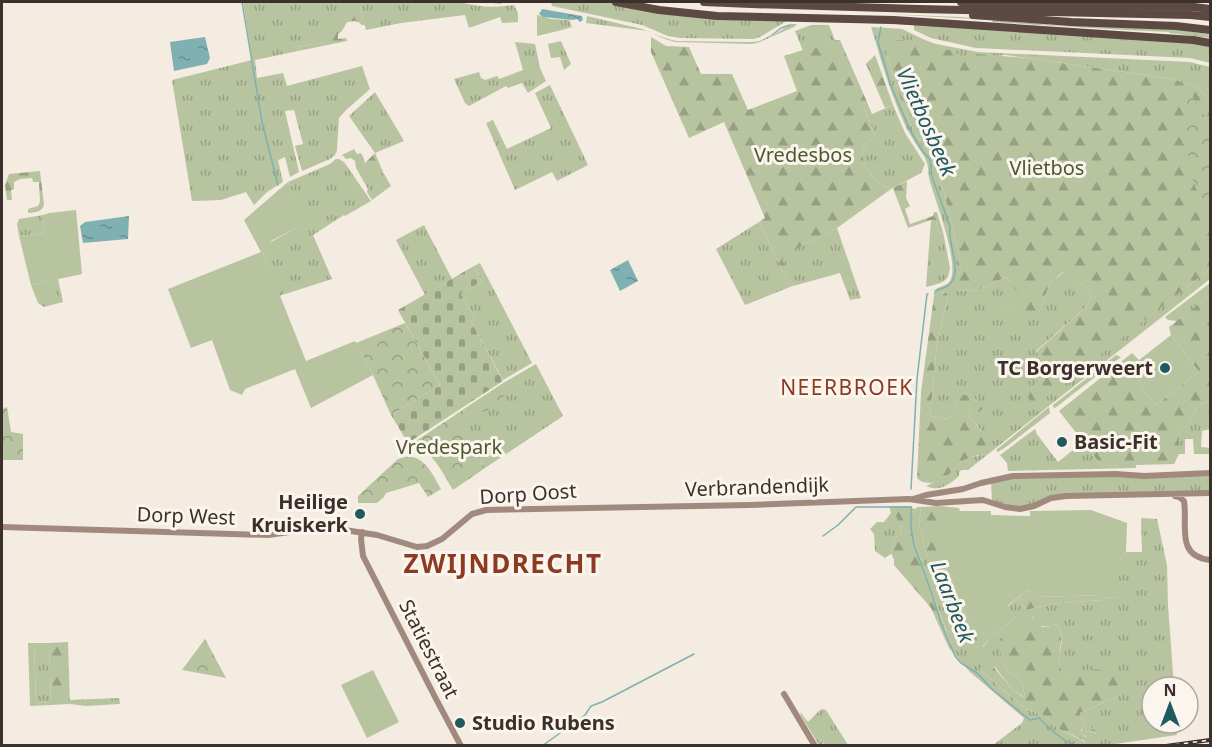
<svg xmlns="http://www.w3.org/2000/svg" width="1212" height="747" font-family="'Noto Sans',sans-serif">
<style>
.grass{fill:url(#grass-tufts);fill-rule:evenodd}
.forest{fill:url(#forest-firs)}
.cemetery{fill:url(#cemetery-stones)}
.park{fill:url(#park-crowns)}
.garden{fill:#b8c4a0}
.water{fill:url(#water-ripples)}
.lines{fill:none;stroke-linecap:round;stroke-linejoin:round}
.stream{stroke:#7fb0b2;stroke-width:1.5}
.secondary{stroke:#a18a7d;stroke-width:6}
.highway{stroke:#5c4a42;stroke-width:8}
.rail-casing{stroke:#3b302b;stroke-width:4}
.rail{stroke:#fbf5ee;stroke-width:1.5;stroke-dasharray:4.5;stroke-linecap:butt}
.poi-dot{fill:#1f5a5e;stroke:#fbf5ee;stroke-width:2}
.labels{text-anchor:middle;stroke-width:6;stroke-linejoin:round;paint-order:stroke}
.park-label{font-size:20px;fill:#4a5a2e;stroke:#fbf5ee}
.poi-label{font-size:20px;font-weight:bold;fill:#3b302b;stroke:#fbf5ee;text-anchor:end}
.street-label{font-size:20px;fill:#3b302b;stroke:#fbf5ee}
.water-label{font-size:21px;font-style:italic;fill:#1f5a5e;stroke:#fbf5ee}
.neighbourhood-label{font-size:21px;letter-spacing:1.5px;fill:#8c3b22;stroke:#fbf5ee}
.district-label{font-size:26px;font-weight:bold;letter-spacing:1.5px;fill:#8c3b22;stroke:#fbf5ee}
</style>
<defs>
<pattern id="grass-tufts" width="24" height="20" patternUnits="userSpaceOnUse" patternTransform="scale(1.5)"><rect width="24" height="20" fill="#b8c4a0"/><path d="M3 7l-1-3M5 7V3M7 7l1-3M15 17l-1-3M17 17v-4M19 17l1-3" fill="none" stroke="#97a083"/></pattern>
<pattern id="forest-firs" width="22" height="20" patternUnits="userSpaceOnUse" patternTransform="scale(1.5)"><rect width="22" height="20" fill="#b8c4a0"/><path d="M5 1l3.5 6h-7zM16 11l3.5 6h-7z" fill="#97a083"/></pattern>
<pattern id="cemetery-stones" width="16" height="16" patternUnits="userSpaceOnUse" patternTransform="scale(1.5)"><rect width="16" height="16" fill="#b8c4a0"/><path d="M2 7V4a2 2 0 0 1 4 0v3zM10 15v-3a2 2 0 0 1 4 0v3z" fill="#97a083"/></pattern>
<pattern id="park-crowns" width="20" height="18" patternUnits="userSpaceOnUse" patternTransform="scale(1.5)"><rect width="20" height="18" fill="#b8c4a0"/><path d="M2 6a3 3 0 1 1 6 0M12 15a3 3 0 1 1 6 0" fill="none" stroke="#97a083"/></pattern>
<pattern id="water-ripples" width="26" height="14" patternUnits="userSpaceOnUse" patternTransform="scale(1.5)"><rect width="26" height="14" fill="#7fb0b2"/><path d="M2 4q2-2 4 0t4 0M15 11q2-2 4 0t4 0" fill="none" stroke="#699091"/></pattern>
</defs>
<rect width="100%" height="100%" fill="#f4ebe1"/>
<path class="grass" d="M243,2H459C478,7 495,8 514,5L518,13V22L502,23L500,17L469,28L465,15L401,23L366,30L360,6L335,24L325,42L297,47L298,51L255,60L257,78L283,73L287,86L362,66L370,89L346,110L339,118L337,150L335,155L330,159L302,171L295,146L303,144L294,110L285,111L299,172L290,177L285,157L278,160L283,182L267,192L254,205L246,192L221,200L192,201L172,80L252,60Z
M551,2H607L645,10L862,20L1210,45V63L1190,58L976,48L931,38L914,30V25L785,20V22L760,37L754,39L680,38L668,36L642,25L552,6Z
M884,14L961,17L1053,25L1165,28L1207,34L1210,35V38L1169,33V32L1126,30L993,22L992,20Z
M537,15L551,19L569,20L572,27L562,30L537,36Z
M587,16L642,29L665,38L676,41L752,42L760,41L771,35L772,36L791,24H797L794,27L760,42L752,44L675,42L665,39L648,31L586,23Z
M811,25H829L835,40L803,51L795,31Z
M871,27L902,29L925,40L936,44L978,52L1190,62L1210,67V101L1199,89L1173,79L1027,58L1006,55L971,59H962L886,47V54L902,103L911,125L923,145L932,156L945,196L961,264L957,290L976,291L1006,277L1021,296L1005,311L1039,312L1050,283L1064,272L1086,287L1091,298L1085,308L1036,351L1051,369L1031,389L1033,406L1210,269V279L968,470H961L959,473V476C949,485 940,492 926,486L947,476L956,466L968,457L979,456L981,431L975,422L968,416L971,411L956,403L952,416L948,419L930,416L937,344L948,297L947,293L941,292L934,296V291C939,285 948,287 951,279C958,260 937,205 931,185C928,178 929,170 927,163C925,155 917,147 913,139C904,125 898,109 892,93C884,72 878,49 871,27Z
M561,41L571,64L564,70L560,57L551,58L548,44Z
M515,42L535,44L540,68L546,81L528,93L522,83L508,88L506,86L469,106L465,103L454,79L479,72L481,78L485,80L497,76L499,79L523,70Z
M550,85L588,165L557,181L552,172L515,190L486,123L493,120L507,149L551,128L535,93Z
M375,92L404,141L375,153L349,116Z
M867,102L872,114L893,105L905,133L925,164L921,173L891,189C887,187 882,185 878,182C869,175 858,157 865,146C867,141 873,140 875,136L863,104Z
M354,149L357,154L361,153C366,162 365,170 372,179L383,172L391,186L372,200L367,192L368,189L356,168L355,161L351,158L346,159L342,155Z
M336,159H339L344,162L371,201L345,216L344,215L313,235L332,279L279,296L263,253L273,248L271,242L306,222L288,182L330,164Z
M43,215L45,233L19,236L17,224L19,219Z
M931,220L936,221L939,233L943,232L950,268C948,284 940,283 926,287Z
M759,222L790,287L745,305L716,249Z
M424,225L452,279L425,295L396,240Z
M837,228L861,298L850,300L840,273L793,286L781,259L806,243L826,234Z
M480,263L532,363L503,380L471,321L475,319L460,293L482,282L474,266Z
M58,279L63,302L44,307L38,303L31,285Z
M1210,283V295L1177,321L1168,320L1165,317Z
M1116,355L1121,357L1055,408L1053,407V405Z
M536,364L563,416L485,468L455,415L505,382Z
M1210,401V429L1202,431L1201,447L1210,448V454H1194L1193,439H1185V454H1179V433C1182,429 1187,425 1190,421C1198,410 1193,405 1210,401Z
M1049,407L1050,413L1006,447L998,452L996,450Z
M1035,429L1036,431V433L1058,462L1083,442L1102,466L1136,464V468L1008,471L1007,463L1000,455Z
M1210,475V491L1069,494L1033,505L1016,507L992,501L991,483L1011,478Z
M889,506H892C896,516 902,525 902,535L895,537L891,554L885,558L875,551L874,534L870,529L877,522H884L891,513Z
M917,507H921L919,525L926,552L932,568H946L967,618L983,647L989,639L1015,618L1008,606L1019,597L1026,610L1058,603L1102,600V598L1118,597L1119,562L1126,552H1142L1141,518L1157,519L1167,565L1168,605L1174,687H1152V723H1176L1177,735L1101,746L993,745L1022,723L1024,718L970,672L949,648L951,644L923,567L912,530V508L916,509ZM1032,616C1037,627 1046,629 1057,624C1064,635 1062,643 1059,655C1058,660 1060,665 1060,671C1070,676 1077,674 1087,670L1121,695L1080,713C1082,722 1086,725 1094,729L1096,734L1082,729L1081,733L1087,737L1085,742L1059,729L1044,716L1024,708L980,670H988L995,667L1012,689L1024,697L1025,696L1023,687L1018,677L1008,672L1001,660V653L1019,626Z
M34,643H49L51,702L36,703Z
M119,698L120,704L86,706L70,704V700Z
M823,709L826,710L848,745H825L819,738L824,745H819L800,714L801,713L808,722L820,710Z"/>
<path class="forest" d="M351,5L360,6L365,25H362L360,23L355,21L347,22L342,31L338,34V39L346,38L347,41L298,51L297,47L325,42L323,26L335,24C339,15 343,10 351,5Z
M651,37L666,46L689,47L701,74H732L748,110L797,91L784,56L835,40H840L867,102L863,104L875,136C873,140 867,141 865,146C858,157 869,175 878,182C882,185 887,187 891,189L837,228L826,234L806,243L782,259L793,286L790,287L759,222L765,218L724,122L689,138L651,52Z
M898,40H909L953,51L959,54L962,59H971L973,56L977,54L1027,58L1173,79L1199,89L1210,101V269L1033,407L1028,397L1031,389L1051,369L1036,352L1085,308L1091,298L1086,287L1063,272L1050,283L1039,312L1025,321L1014,317L1005,311L1020,296L1006,277L976,291L956,290L961,264L945,196L932,156L923,145L911,125L902,103L886,54V47L889,44Z
M875,55L893,105L885,108L866,64Z
M375,153L383,172C379,174 378,178 374,181C367,177 366,170 365,163Z
M40,171L44,205C42,212 36,212 29,213L28,212V209L38,206L40,202L39,182H33L32,178L20,179L14,182V189L11,190L12,200H7L5,185L9,174Z
M907,181L906,198L910,206L905,209L910,224L933,216L934,212H937L943,232L939,233L936,221L931,220L908,228L893,188Z
M940,292L947,293L948,297L937,344L930,416L948,419L952,416L956,403L963,395H972L982,404L983,408L979,412L971,411L968,416L975,422L988,443L985,452C979,456 972,456 966,459C958,463 954,470 948,475C939,482 925,487 917,478L921,392L934,296Z
M1210,295V401C1193,405 1198,410 1190,421C1187,425 1183,429 1179,433V454L1174,464L1102,466L1059,411L1132,353L1139,360L1134,364L1142,388L1156,405L1199,372L1171,335L1169,327Z
M892,506H912V530L923,567L951,645L949,648L931,608L894,565V560L891,553L895,537L902,535C902,525 895,516 892,506Z
M940,506L959,508L960,511H939V564L946,565V568L932,569L926,552L919,525L921,507Z
M1028,590L1036,597L1102,595L1103,600L1058,603L1026,610L1019,597Z
M1027,614H1031L1033,619L1038,618L1042,627H1048L1057,624C1064,635 1061,643 1059,655C1058,660 1060,666 1061,671C1072,677 1078,671 1089,670C1098,669 1106,670 1114,672L1123,685L1121,695L1080,713C1082,724 1089,726 1097,731V734L1081,729V733L1090,740L1089,743L1059,729L1044,716L1024,708L979,669L983,666L988,670L992,665L1012,689L1023,697L1025,696L1023,687L1018,677L1008,672L1003,664L1001,660V653L995,645L1010,628L1019,626L1021,617Z
M68,642L70,704L30,706L28,643H34L36,703L51,702L49,643Z"/>
<path class="cemetery" d="M474,266L482,282L460,293L475,319L471,321L503,381L408,443L391,415L440,385L398,310Z"/>
<path class="park" d="M1185,84L1210,125V220H1207L1192,177L1184,130Z
M405,323L440,385L391,415L373,375L356,343Z
M505,382L508,387V393C502,397 499,402 494,406C479,418 458,412 471,438L469,440L485,468L453,490C444,475 434,454 418,447L416,441Z
M7,407L11,432L23,434V460H2V409Z
M408,456C426,458 433,475 441,489L428,497L419,483L386,493L384,497L377,503H358V496L398,459Z
M205,639L226,678L182,670Z"/>
<path class="garden" d="M288,182L307,222L271,241L274,248L263,253L306,361L355,341L373,375L311,408L295,369L245,389L242,395L230,390L212,340L191,348L168,289L261,252L244,220Z
M76,210L82,274L31,285L19,236L45,233L43,215L49,213Z
M1171,335L1199,372L1156,405L1142,388L1134,364Z
M1091,510L1127,523L1126,552L1119,562V597L1102,598V595L1036,597L1028,590L1008,605L1015,618L989,639L982,647L967,618L946,568V565L939,564L938,511H991V515L1030,516V511Z
M373,670L399,722L367,738L341,685Z"/>
<path class="water" d="M542,9L582,16L583,20L580,22L577,19L573,20L543,17L539,14L541,11Z
M205,37L210,58L207,64L174,71L170,42Z
M129,216L128,239L83,243L80,226L85,222Z
M628,260L638,281L620,291L610,270Z"/>
<g class="lines">
<path class="stream" d="M242,2L262,122L278,185
M490,2L501,3
M881,27L878,42L891,86L910,130L923,152L930,159L932,177L950,226C947,243 963,271 950,284C947,287 940,289 936,291
M772,35L781,28L790,25
M911,489L917,379L927,294H928
M823,536L838,525L856,507H911V528L914,545L932,594L941,623L955,656L961,663L977,673L992,689L1026,717L1030,720L1039,718C1049,728 1063,742 1077,746
M542,746L585,715L591,706L602,702L694,654"/>
<path class="secondary" d="M1175,496L1179,497L1184,501C1188,525 1175,556 1210,560
M913,499L926,495L963,489L981,483L1013,476L1116,474L1144,476L1210,473
M2,527L268,535L325,527L377,535L417,547L427,546L442,539L472,514L486,510L749,505L909,499L936,503L983,500L1005,507L1020,509L1034,506L1051,498L1066,496L1210,493
M362,532L361,539L363,556L435,697L461,746
M784,694L815,746"/>
<path class="highway" d="M616,2L659,10L717,16L894,20L1193,40L1210,43
M704,2L751,4L919,9L1191,15L1210,17
M961,2L1194,7L1210,9
M973,15L1071,22L1176,26L1210,30"/>
<g class="rail-casing">
<path id="rail" d="M1166,746L1210,740"/>
</g>
<use href="#rail" class="rail"/>
</g>
<g class="poi-dot">
<circle cx="1165" cy="368" r="6"/>
<circle cx="1062" cy="442" r="6"/>
<circle cx="360" cy="514" r="6"/>
<circle cx="460" cy="723" r="6"/>
</g>
<g class="labels">
<g class="park-label">
<text x="803" y="162">Vredesbos</text>
<text x="1047" y="175">Vlietbos</text>
<text x="449" y="454">Vredespark</text>
</g>
<g class="poi-label">
<text x="1153" y="375">TC Borgerweert</text>
<text x="1074" y="449" text-anchor="start">Basic-Fit</text>
<text x="348" y="509">Heilige<tspan x="348" dy="23">Kruiskerk</tspan></text>
<text x="472" y="730" text-anchor="start">Studio Rubens</text>
</g>
<g class="street-label">
<text transform="translate(757 487) rotate(-2)" y="7">Verbrandendijk</text>
<text transform="translate(528 494) rotate(-4)" y="7">Dorp Oost</text>
<text transform="translate(186 516) rotate(2)" y="7">Dorp West</text>
<text transform="translate(429 649) rotate(63)" y="7">Statiestraat</text>
</g>
<g class="water-label">
<text transform="translate(926 122) rotate(66)" y="7">Vlietbosbeek</text>
<text transform="translate(952 602) rotate(69)" y="7">Laarbeek</text>
</g>
<g class="neighbourhood-label">
<text x="847" y="395">NEERBROEK</text>
</g>
<g class="district-label">
<text x="503" y="573">ZWIJNDRECHT</text>
</g>
</g>
<rect width="1212" height="747" fill="none" stroke="#3b302b" stroke-width="6"/>
<g transform="translate(1170 705)"><circle r="28" fill="#fbf5ee" stroke="#aea6a0" stroke-width="1.5"/>
<path d="M0-4.5L10 22L0 15L-10 22Z" fill="#1f5a5e"/>
<text y="-9" font-size="16" font-weight="bold" text-anchor="middle" fill="#3b302b">N</text>
</g>
</svg>
